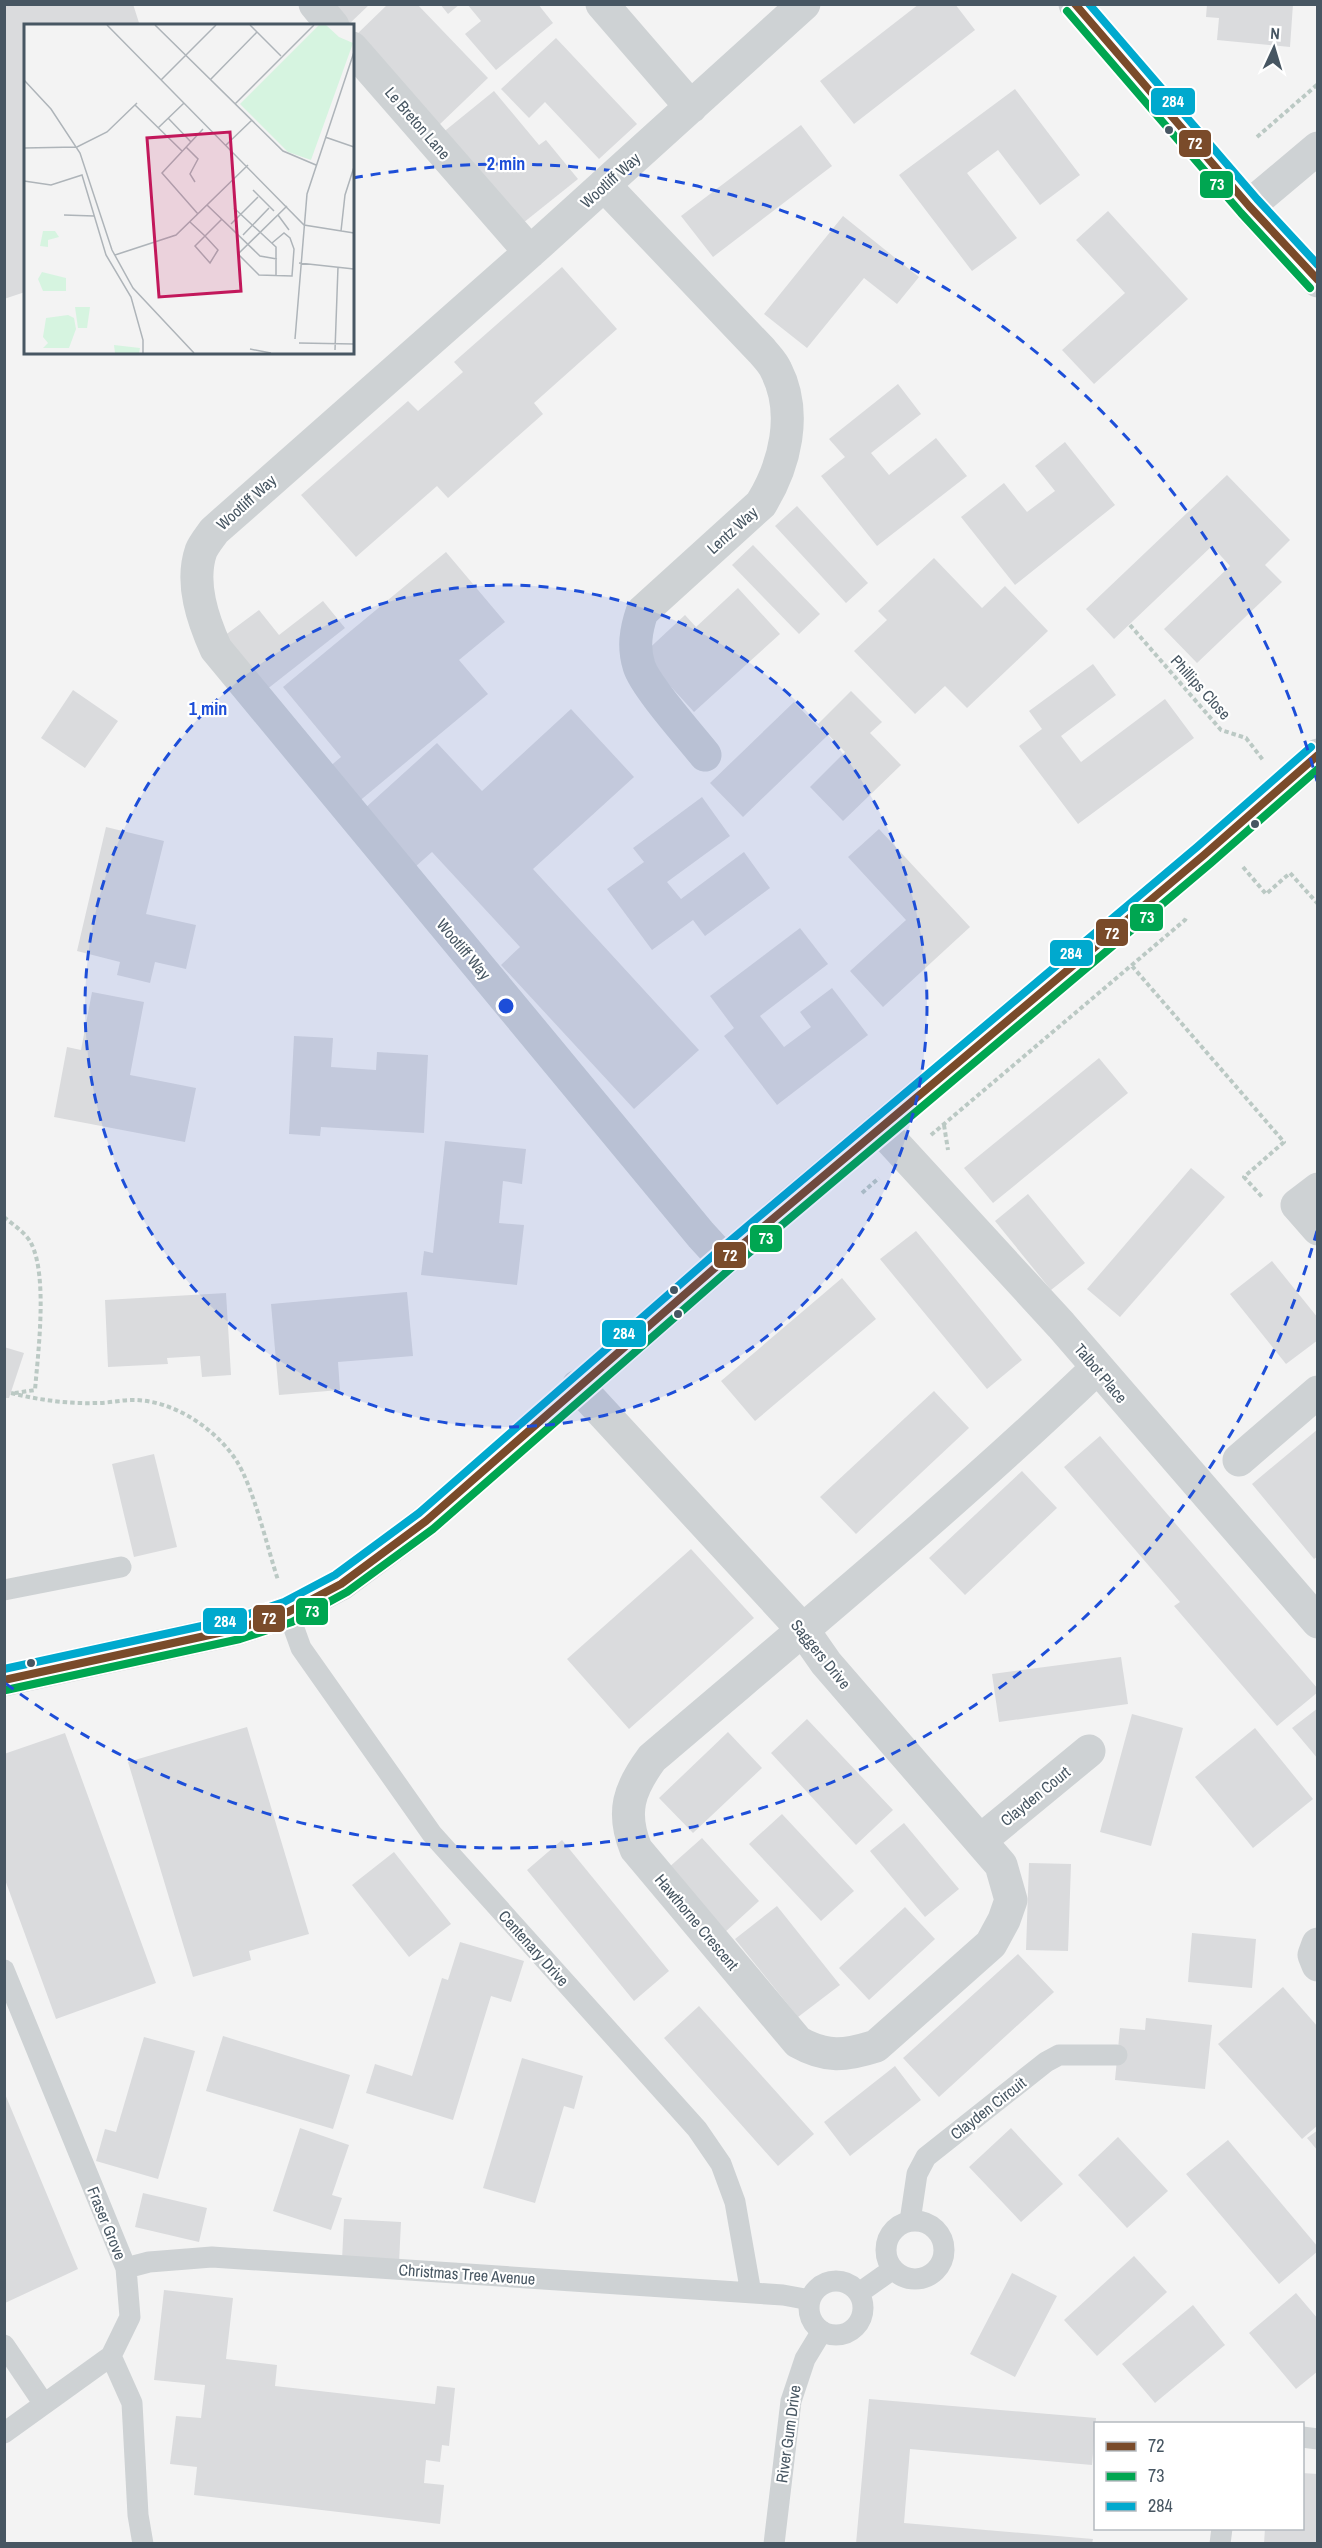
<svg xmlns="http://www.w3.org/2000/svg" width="1322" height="2548" font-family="'Archivo Narrow',sans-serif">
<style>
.building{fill:#dadbdd}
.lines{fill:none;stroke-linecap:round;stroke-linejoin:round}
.path{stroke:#bbc9c4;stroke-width:4;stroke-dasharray:4.5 3;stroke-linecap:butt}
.service{stroke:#ced2d4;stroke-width:21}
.minor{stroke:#ced2d4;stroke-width:33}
.tertiary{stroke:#ced2d4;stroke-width:33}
.bus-1-casing{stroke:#fff;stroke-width:12}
.bus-2-casing{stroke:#fff;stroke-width:12}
.bus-3-casing{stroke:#fff;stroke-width:12}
.bus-1{stroke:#7a4b2a;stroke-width:8}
.bus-2{stroke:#00a651;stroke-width:8}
.bus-3{stroke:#00a9ce;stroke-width:8}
.ring{fill:none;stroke:#1d4ed8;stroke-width:3;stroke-dasharray:10 8}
.bus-dot{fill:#475662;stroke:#fff;stroke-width:2}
.labels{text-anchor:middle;stroke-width:4.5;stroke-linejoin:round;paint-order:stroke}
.street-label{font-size:16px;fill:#475662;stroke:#fff}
.inset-road{fill:none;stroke:#aeb4b9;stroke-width:1.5}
.view{fill:#c2185b;fill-opacity:0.15;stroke:#c2185b;stroke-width:3}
.inset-edge{fill:none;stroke:#475662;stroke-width:3}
.centre{fill:#1d4ed8;stroke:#fff;stroke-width:3}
.ring-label{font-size:18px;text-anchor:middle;font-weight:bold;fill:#1d4ed8;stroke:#fff;stroke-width:4.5;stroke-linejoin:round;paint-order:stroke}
.line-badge{stroke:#fff;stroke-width:2}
.badge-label{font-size:16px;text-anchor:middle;font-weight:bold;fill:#fff}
</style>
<rect width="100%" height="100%" fill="#f3f3f3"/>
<path class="building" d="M4,4H133L140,26H26V286L25,292L4,299Z
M329,4H370L348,25Z
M388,4H417L488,78L439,125L354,37Z
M440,4H460L448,14Z
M467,4H538L553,23L496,70L465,34L481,21Z
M919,4H955L975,30L854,124L820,81Z
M1207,4H1293L1290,47L1217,40L1219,18L1206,17Z
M556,38L637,124L599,159L545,102L529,118L501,89Z
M1015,89L1080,175L1040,205L998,150L967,173L1017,238L972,271L899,175Z
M494,91L539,145L546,140L578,179L518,227L441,134Z
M801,125L832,166L713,257L681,216Z
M1108,211L1188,299L1094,384L1062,350L1125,293L1076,240Z
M843,216L919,277L897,304L864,278L807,348L764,314Z
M562,267L617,329L534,403L543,414L448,498L437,486L356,557L301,495L408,401L418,411L463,372L454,362Z
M898,384L921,414L871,453L889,475L936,438L967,476L877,546L821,476L845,457L829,439Z
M1065,442L1115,505L1015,585L961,517L1004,483L1027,512L1055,491L1035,466Z
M1227,475L1290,540L1265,565L1282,582L1197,663L1164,629L1230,566L1212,546L1114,639L1086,609Z
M797,506L868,583L846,603L775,526Z
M753,545L820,614L799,634L732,565Z
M446,552L505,622L459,660L488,694L357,803L328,768L341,757L283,687Z
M934,558L982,608L1005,586L1048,631L967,708L945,686L915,714L854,651L887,620L878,611Z
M738,588L780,634L694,712L642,655L685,615L696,627Z
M323,601L345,628L266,690L224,636L259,610L279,635Z
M1093,664L1116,695L1061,736L1081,762L1165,699L1194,738L1078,824L1019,746L1042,729L1029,711Z
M73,690L118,721L85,768L41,738Z
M851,691L882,722L870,733L901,765L843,821L810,787L845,752L818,724Z
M794,702L827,736L743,817L710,783Z
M571,709L634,777L533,869L699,1050L634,1109L501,965L520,947L432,852L415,867L363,810L437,743L482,791Z
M702,797L730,836L667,882L681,899L744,852L770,888L705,936L693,920L652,950L607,889L644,862L633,848Z
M106,827L164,841L146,914L196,925L186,969L155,962L150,983L117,975L120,962L77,951Z
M879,829L970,927L883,1007L850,971L906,920L848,857Z
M800,928L828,964L760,1016L784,1047L811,1027L800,1012L832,988L868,1035L777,1105L724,1036L734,1028L710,996Z
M92,992L144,1002L130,1075L196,1088L185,1142L54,1117L67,1047L81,1050Z
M294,1036L333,1038L331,1067L376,1070L377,1052L428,1055L424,1133L321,1127L320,1136L289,1134Z
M1099,1058L1128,1093L993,1203L964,1168Z
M445,1141L526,1149L522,1184L503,1181L499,1223L524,1225L517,1285L421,1275L424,1251L433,1253Z
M1191,1168L1225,1197L1120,1317L1087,1289Z
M1028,1194L1085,1263L1051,1290L995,1221Z
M916,1231L1022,1360L987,1389L880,1259Z
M1272,1261L1318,1318V1340L1286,1364L1230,1294Z
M842,1278L876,1319L755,1421L721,1381Z
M407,1292L413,1356L338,1362L340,1390L279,1395L271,1304Z
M226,1293L231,1375L202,1377L200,1356L167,1358L168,1364L108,1367L105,1300Z
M4,1347L24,1353L9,1398H4Z
M934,1391L969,1428L856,1534L820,1497Z
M1318,1429V1556L1314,1559L1252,1484Z
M1100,1436L1318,1689V1692L1277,1726L1174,1606L1180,1602L1064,1467Z
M154,1454L177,1547L134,1557L112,1464Z
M1022,1471L1057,1508L965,1595L929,1558Z
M691,1549L754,1618L629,1729L567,1659Z
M1121,1657L1128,1704L999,1722L992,1674Z
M1318,1708V1759L1292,1728Z
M1132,1714L1183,1728L1151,1846L1100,1832Z
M807,1719L893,1810L856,1845L771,1753Z
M247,1727L309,1934L249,1951L251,1960L193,1977L128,1762Z
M1255,1728L1313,1799L1253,1848L1195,1777Z
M728,1732L762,1768L693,1833L659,1798Z
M65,1733L156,1983L56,2019L4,1877V1754Z
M782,1814L854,1891L821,1921L749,1844Z
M904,1823L959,1889L925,1917L870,1851Z
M702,1838L759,1901L724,1933L667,1869Z
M562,1840L669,1971L634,2001L527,1870Z
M394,1852L451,1924L409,1957L352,1885Z
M1029,1863L1071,1864L1068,1951L1026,1950Z
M777,1906L840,1985L798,2017L735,1939Z
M905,1907L935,1939L869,2000L839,1968Z
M1192,1933L1256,1939L1252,1988L1188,1982Z
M460,1942L524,1961L511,2002L491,1996L453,2120L366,2093L375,2064L412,2076L442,1978L448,1980Z
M1018,1954L1054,1992L939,2097L903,2058Z
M1283,1987L1318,2027V2125L1302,2139L1218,2044Z
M699,2006L814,2134L778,2166L664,2038Z
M1146,2018L1212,2025L1205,2089L1115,2080L1120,2028L1145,2030Z
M223,2036L350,2075L333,2129L206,2091Z
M144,2037L195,2051L158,2179L96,2161L105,2129L116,2132Z
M522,2058L583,2076L574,2109L564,2106L535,2203L483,2188Z
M895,2066L921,2100L850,2156L824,2122Z
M5,2094L78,2269L5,2303Z
M300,2128L349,2145L332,2195L342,2198L331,2230L273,2211Z
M1011,2128L1063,2184L1021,2222L969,2167Z
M1318,2130V2151L1307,2138Z
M1118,2137L1168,2191L1127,2228L1078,2175Z
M1228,2140L1318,2247V2251L1279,2284L1186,2174Z
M143,2193L207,2208L199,2242L135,2227Z
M344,2219L401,2222L399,2263L342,2260Z
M1134,2256L1167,2292L1097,2356L1064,2320Z
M1012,2273L1057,2296L1015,2377L970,2354Z
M164,2290L233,2298L226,2359L277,2365L275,2386L435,2404L437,2386L455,2388L449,2446L442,2445L440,2462L426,2460L424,2483L444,2485L440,2524L194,2495L197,2467L170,2464L176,2416L201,2418L205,2385L154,2380Z
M1296,2293L1318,2319V2371L1296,2389L1249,2333Z
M1193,2305L1225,2345L1155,2403L1122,2364Z
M869,2399L1096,2418L1092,2465L910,2449L904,2523L1093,2539L1092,2544H856Z
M1302,2473L1318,2474V2544H1264L1265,2528H1302Z"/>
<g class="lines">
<path class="path" d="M1257,137L1318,84
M1130,625L1221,730L1246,738L1263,760
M1243,867L1266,894L1290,873L1318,904
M1132,966L1284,1142L1244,1177L1263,1198
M944,1125L948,1150
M931,1135L1185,920L1187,916
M862,1193L879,1178
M4,1217C12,1224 26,1233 31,1243C48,1276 38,1353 35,1390L15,1393
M11,1393C39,1400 68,1404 97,1403C109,1403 121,1400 133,1400C172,1400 214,1427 236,1460C254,1488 267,1547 278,1580"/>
<path class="service" d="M4,1590L121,1567
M288,1612L301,1648L432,1834L697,2129L721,2164L735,2202L751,2293
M4,1970L126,2268L130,2317L111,2356L4,2433
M910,2221L917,2174L926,2157L1046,2062L1059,2055H1117
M886 2250a29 29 0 1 1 58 0a29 29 0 1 1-58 0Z
M126,2268L149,2262L212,2257L783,2295L810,2300
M809 2308a27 27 0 1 1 54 0a27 27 0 1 1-54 0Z
M859,2293L893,2269
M4,2345L44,2404
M111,2356L132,2403L138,2515L143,2544
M1302,2437L1318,2439
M774,2544L791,2401L805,2359L822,2331
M1220,2544L1222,2528"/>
<path class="minor" d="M315,4L333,26
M602,4L691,107
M352,48L530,252
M604,185L762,351C767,357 773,363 776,370C798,413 785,465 761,504L642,612C636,630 633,647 639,666C645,686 690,736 705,755
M1249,206L1318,148
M880,1128L1061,1325L1318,1622
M1318,1189L1297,1205L1318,1229
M724,1260L701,1235L216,649C203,620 190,583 201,551C204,544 210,537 214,531L530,252L804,4
M578,1386L803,1630L826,1663L1001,1865L1011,1900L1004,1920L991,1944L876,2046C845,2056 826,2058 798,2042L636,1849C621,1812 629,1789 652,1758C802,1630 955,1504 1097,1368
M1239,1460L1318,1392
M4,1680L237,1629L288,1612L341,1584L426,1521L724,1260L1204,855L1318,755
M981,1840L1089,1751
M1318,1944L1314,1955L1318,1965"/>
<path class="tertiary" d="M1075,4L1249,206L1318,281"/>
<g class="bus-1-casing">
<path id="bus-1" d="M1075,4L1249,206L1318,280
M4,1680L237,1629L288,1612L341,1584L426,1521L724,1260L1204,855L1318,755"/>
</g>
<g class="bus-2-casing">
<path id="bus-2" d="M1067,11L1241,213L1310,288
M6,1690L240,1639L292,1622L347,1592L433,1529L731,1268L1211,863L1318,769"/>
</g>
<g class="bus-3-casing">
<path id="bus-3" d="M1089,4L1257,199L1318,265
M4,1669L234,1619L284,1602L335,1575L419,1513L717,1252L1197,847L1311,747"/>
</g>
<use href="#bus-1" class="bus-1"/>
<use href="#bus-2" class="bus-2"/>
<use href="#bus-3" class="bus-3"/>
</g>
<circle cx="506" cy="1006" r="421" fill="#1d4ed8" fill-opacity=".12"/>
<g class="ring">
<circle cx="506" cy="1006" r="421"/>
<path d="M1317 1231A842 842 0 0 1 5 1683M353 178A842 842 0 0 1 1317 781"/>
</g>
<g class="bus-dot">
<circle cx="1169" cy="130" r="5"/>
<circle cx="1255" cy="824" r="5"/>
<circle cx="674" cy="1290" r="5"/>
<circle cx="678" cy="1314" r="5"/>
<circle cx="31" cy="1663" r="5"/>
</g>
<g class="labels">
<g class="street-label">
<text transform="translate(418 123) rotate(49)" y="6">Le Breton Lane</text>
<text transform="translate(610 180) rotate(-42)" y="6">Wootliff Way</text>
<text transform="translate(246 502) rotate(-42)" y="6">Wootliff Way</text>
<text transform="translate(732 530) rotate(-42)" y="6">Lentz Way</text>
<text transform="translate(1201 687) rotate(48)" y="6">Phillips Close</text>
<text transform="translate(464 949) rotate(50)" y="6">Wootliff Way</text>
<text transform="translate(1101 1373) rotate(50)" y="6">Talbot Place</text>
<text transform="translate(821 1654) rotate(51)" y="6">Saggers Drive</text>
<text transform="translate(1035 1796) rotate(-39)" y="6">Clayden Court</text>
<text transform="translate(697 1922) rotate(50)" y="6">Hawthorne Crescent</text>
<text transform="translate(534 1948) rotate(48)" y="6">Centenary Drive</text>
<text transform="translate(988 2108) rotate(-38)" y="6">Clayden Circuit</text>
<text transform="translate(107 2223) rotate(68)" y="6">Fraser Grove</text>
<text transform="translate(467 2274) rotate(4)" y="6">Christmas Tree Avenue</text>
<text transform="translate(788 2434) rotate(-82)" y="6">River Gum Drive</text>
</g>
</g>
<g transform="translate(24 24)">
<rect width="330" height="330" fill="#f3f3f3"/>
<path d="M295,1H302L315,13L329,19L287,136L264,128L216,80ZM19,207H31L35,213L24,216V223L16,222ZM18,248L42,254V267H19L14,255ZM51,283H66L63,304H54ZM44,291L50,294L52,305L45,324H19L24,319L19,313L22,294ZM90,321L116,324L115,329H91Z" fill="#d6f4e0"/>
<path class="inset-road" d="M83,1L280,201L330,209M131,1L259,127L292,141M226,1L257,32M187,55L233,8M0,56L27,85L56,129L88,226L109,264L170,329M137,56L192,1M211,80L290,1M111,81L158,127M144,94L167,118M134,104L160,79M301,113L330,123M202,121L228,96M162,123L174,135L166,150L171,158M0,124L53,123L83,108L113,79M0,157L27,161L58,151L82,231L107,273L119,316V329M229,166L250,187M183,181L236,232L253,235M210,184L252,223V251M174,190L138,149L179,105M40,191L70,192M254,191L265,206M166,198L181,212L194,226L186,239L171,222L198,195M207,200L234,173M317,207L321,171L330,143M219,211L245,184M248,219L260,209L266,214L270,225L268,252L235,251L214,230L263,182M91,231L152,211L224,141M275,239L330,245M271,315L283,170L330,28M275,319L330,320M226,325L247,329M311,326L314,243"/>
<path class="view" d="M206,108L217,267L135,273L123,114Z"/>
<rect width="330" height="330" class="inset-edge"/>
</g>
<circle cx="506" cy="1006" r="9" class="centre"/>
<g class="ring-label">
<text x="506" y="170">2 min</text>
<text x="208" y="715">1 min</text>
</g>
<g class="line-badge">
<rect x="1150" y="87" width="46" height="29" rx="6" fill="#00a9ce"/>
<rect x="1178" y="129" width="34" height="29" rx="6" fill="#7a4b2a"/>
<rect x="1199" y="170" width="35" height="29" rx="6" fill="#00a651"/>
<rect x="1129" y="903" width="35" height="29" rx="6" fill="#00a651"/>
<rect x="1095" y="918" width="34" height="29" rx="6" fill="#7a4b2a"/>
<rect x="1049" y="939" width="45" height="28" rx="6" fill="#00a9ce"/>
<rect x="749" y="1224" width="34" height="29" rx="6" fill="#00a651"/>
<rect x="713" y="1241" width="34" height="28" rx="6" fill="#7a4b2a"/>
<rect x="601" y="1319" width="46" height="29" rx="6" fill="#00a9ce"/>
<rect x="295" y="1597" width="34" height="29" rx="6" fill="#00a651"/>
<rect x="252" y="1604" width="34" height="29" rx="6" fill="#7a4b2a"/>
<rect x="202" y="1607" width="46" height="28" rx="6" fill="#00a9ce"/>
</g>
<g class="badge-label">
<text x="1173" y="107">284</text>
<text x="1195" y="149">72</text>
<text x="1217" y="190">73</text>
<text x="1147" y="923">73</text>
<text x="1112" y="939">72</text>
<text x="1071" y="959">284</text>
<text x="766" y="1244">73</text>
<text x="730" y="1261">72</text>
<text x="624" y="1339">284</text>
<text x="312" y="1617">73</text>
<text x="269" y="1624">72</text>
<text x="225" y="1627">284</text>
</g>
<rect width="1322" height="2548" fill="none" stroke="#475662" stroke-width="12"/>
<rect x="1094" y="2422" width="210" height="108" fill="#ffffff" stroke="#b5bbc0" stroke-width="1.5"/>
<rect x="1106" y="2442" width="30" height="9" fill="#7a4b2a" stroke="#b5bbc0" stroke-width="1.5"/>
<text x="1148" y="2452" font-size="18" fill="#475662">72</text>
<rect x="1106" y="2472" width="30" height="9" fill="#00a651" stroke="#b5bbc0" stroke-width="1.5"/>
<text x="1148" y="2482" font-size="18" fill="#475662">73</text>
<rect x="1106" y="2502" width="30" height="9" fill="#00a9ce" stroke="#b5bbc0" stroke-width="1.5"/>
<text x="1148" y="2512" font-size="18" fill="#475662">284</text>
<g transform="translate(1274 48) rotate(4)" stroke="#ffffff" stroke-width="4.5" paint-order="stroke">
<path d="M0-4.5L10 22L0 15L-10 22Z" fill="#475662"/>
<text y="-9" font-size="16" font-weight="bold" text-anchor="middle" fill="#475662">N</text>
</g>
</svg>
